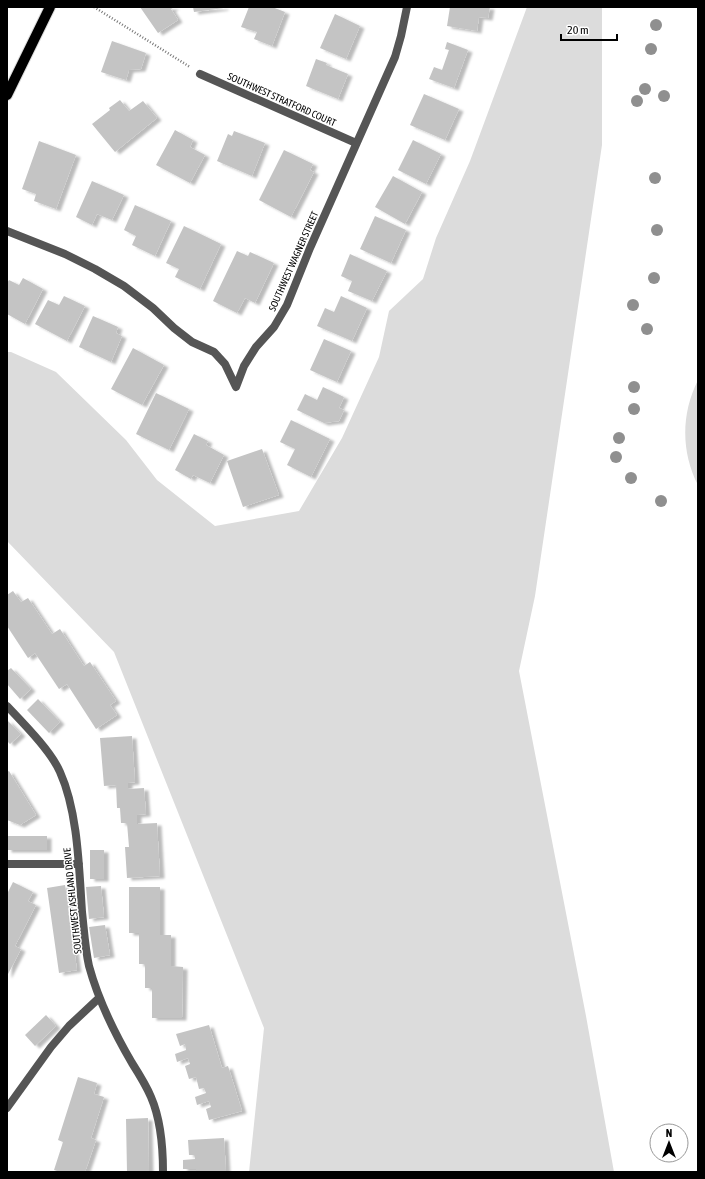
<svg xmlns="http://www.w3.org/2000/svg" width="705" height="1179" font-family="'Asap Condensed',sans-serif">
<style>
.green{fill:#dcdcdc}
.building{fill:#c4c4c4;filter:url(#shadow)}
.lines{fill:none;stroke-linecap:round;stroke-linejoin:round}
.primary-casing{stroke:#dbdbdb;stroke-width:12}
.path{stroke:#777;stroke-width:2.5;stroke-dasharray:1 2;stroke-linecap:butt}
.minor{stroke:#555;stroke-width:8}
.primary{stroke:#000;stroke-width:10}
.tree{fill:#8f8f8f}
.labels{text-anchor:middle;stroke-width:3;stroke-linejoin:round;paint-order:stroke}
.street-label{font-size:10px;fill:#000;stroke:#fff}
</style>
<defs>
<filter id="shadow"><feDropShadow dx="4.5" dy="2.5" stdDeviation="1" flood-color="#0004"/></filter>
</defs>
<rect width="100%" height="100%" fill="#fff"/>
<path class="green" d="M527,7H602V145L535,596L519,671L586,1016L614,1172H249L264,1028L114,652L7,541V352H11L56,372L126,440L157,480L215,526L299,511L342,438L379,357L389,311L423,279L436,238L470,161Z
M698,380V485C681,452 681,414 698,380Z"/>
<path class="building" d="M140,7H175L171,9L178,20L158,33Z
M193,7H224V8L194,12Z
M249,7H272L285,12L272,46L254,39L257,32L241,27Z
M450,7H490L488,18L479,17L477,31L447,26Z
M335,14L360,26L346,59L320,48Z
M112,41L146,53L141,69L129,70L126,80L101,72Z
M447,42L468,50L454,88L429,79L434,67L442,70L449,50L445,49Z
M316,59L327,63L326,65L348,74L338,99L306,86Z
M424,94L459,109L445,140L410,125Z
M120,100L129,111L143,101L157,118L115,152L92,124L110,110L109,108Z
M175,130L193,140L190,147L205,155L190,183L156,165Z
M234,131L265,143L252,176L217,161L228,134L232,136Z
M413,140L441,154L426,184L398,170Z
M39,141L76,155L56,209L34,201L36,194L22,189Z
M284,150L313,164L310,170L314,172L291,217L259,200Z
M393,176L422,192L405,224L375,207Z
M92,181L124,195L112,220L97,214L92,225L76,217Z
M135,205L171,221L155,256L132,245L136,236L124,230Z
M375,216L406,230L391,263L360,249Z
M184,226L221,244L200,289L175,277L179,269L166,263Z
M237,251L248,256L250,252L274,263L255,303L245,298L237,313L213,301Z
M350,254L387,271L372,301L348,291L352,281L341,276Z
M23,278L43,289L25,324L7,314V283L9,280L19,285Z
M64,296L85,306L67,341L35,324L48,300L59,305Z
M341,296L367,308L352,341L317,326L325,308L334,312Z
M93,316L118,327L116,333L122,336L111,362L79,347Z
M324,339L351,351L337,382L310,370Z
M133,348L164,365L142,405L111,389Z
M323,387L344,397L339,408L344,410L339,421L324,423L297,410L305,394L317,400Z
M156,393L189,409L169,450L136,434Z
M291,420L330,439L311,477L287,465L295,449L280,442Z
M194,434L208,441L206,445L224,455L210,483L195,476L193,475L191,479L175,470Z
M262,449L279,495L243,507L227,461Z
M13,591L21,602L28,598L52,634L60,629L84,666L90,662L116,701L110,705L117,715L96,729L67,684L59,689L35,653L28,658L7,626V595Z
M11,668L31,689L20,699L7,684V671Z
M38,699L60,722L49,733L27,710Z
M7,720L21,734L10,744L7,741Z
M132,736L135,782L128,783V789L144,788L146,814L137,815V824L157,823L160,876L127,878L125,847H129L127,823H121L120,808H117L116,785L104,786L100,738Z
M9,771L36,815L20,825L7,820V772Z
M7,836H47V850H7Z
M90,850H104V879H90Z
M13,882L33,892L28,901L36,905L15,946L21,949L7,976V891L8,892Z
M65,885L77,970L59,973L47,888Z
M101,886L104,917L89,919L86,887Z
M129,887H160V935H171V966L183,967L182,1018H152V988H145V964H139V933H129Z
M105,925L110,955L94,958L89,927Z
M46,1015L56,1026L35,1046L25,1035Z
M209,1025L222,1068L228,1066L242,1111L209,1120L206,1109L211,1107L209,1101L197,1105L195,1097L206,1093L204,1088L199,1089L196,1077L189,1079L185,1066L190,1064L188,1058L177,1062L175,1054L186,1050L185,1044L180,1046L176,1034Z
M78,1077L97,1083L94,1094L104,1097L91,1138L96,1140L85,1172H60L54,1170L63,1142L58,1140Z
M148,1118L149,1172H127L126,1119Z
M224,1138L226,1172H196V1169H183V1160L195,1159V1155H189L188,1140Z"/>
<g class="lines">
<g class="primary-casing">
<path id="primary" d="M7,95L50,7"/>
</g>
<path class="path" d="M94,7L190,67"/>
<path class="minor" d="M200,74L356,143
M7,231L65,254L95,269L124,286L153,308L174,328L192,342L214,352L225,364L236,387L244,366L256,347L274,327L287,305L310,248L395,57L401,36L407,7
M7,706C23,723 51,751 60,772C78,812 79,868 82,912C84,930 85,948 89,966C98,999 115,1034 132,1063C139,1074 146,1085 151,1097C161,1120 163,1148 163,1172
M7,864H79
M7,1108L51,1047L69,1026L99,998"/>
<use href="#primary" class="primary"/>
</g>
<g class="tree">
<circle cx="656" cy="25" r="6"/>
<circle cx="651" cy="49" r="6"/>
<circle cx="645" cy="89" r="6"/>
<circle cx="664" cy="96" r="6"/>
<circle cx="637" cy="101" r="6"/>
<circle cx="655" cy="178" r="6"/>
<circle cx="657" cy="230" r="6"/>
<circle cx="654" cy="278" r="6"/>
<circle cx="633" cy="305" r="6"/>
<circle cx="647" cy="329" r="6"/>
<circle cx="634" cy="387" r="6"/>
<circle cx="634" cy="409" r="6"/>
<circle cx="619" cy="438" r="6"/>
<circle cx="616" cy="457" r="6"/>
<circle cx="631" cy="478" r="6"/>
<circle cx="661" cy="501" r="6"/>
</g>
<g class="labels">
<g class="street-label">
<text transform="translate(282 99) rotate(24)" y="4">SOUTHWEST STRATFORD COURT</text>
<text transform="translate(293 261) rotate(-66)" y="4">SOUTHWEST WAGNER STREET</text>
<text transform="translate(72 901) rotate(-96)" y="4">SOUTHWEST ASHLAND DRIVE</text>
</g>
</g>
<rect width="705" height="1179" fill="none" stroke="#000000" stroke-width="16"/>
<g transform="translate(669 1143)"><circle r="19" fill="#ffffff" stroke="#999999"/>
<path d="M0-3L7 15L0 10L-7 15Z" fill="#000000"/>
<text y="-6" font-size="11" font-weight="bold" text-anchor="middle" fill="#000000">N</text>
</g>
<path d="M561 34v6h56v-6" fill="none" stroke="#000000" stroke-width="2"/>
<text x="567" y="34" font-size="12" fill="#000000" stroke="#ffffff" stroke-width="3" paint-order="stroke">20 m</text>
</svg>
